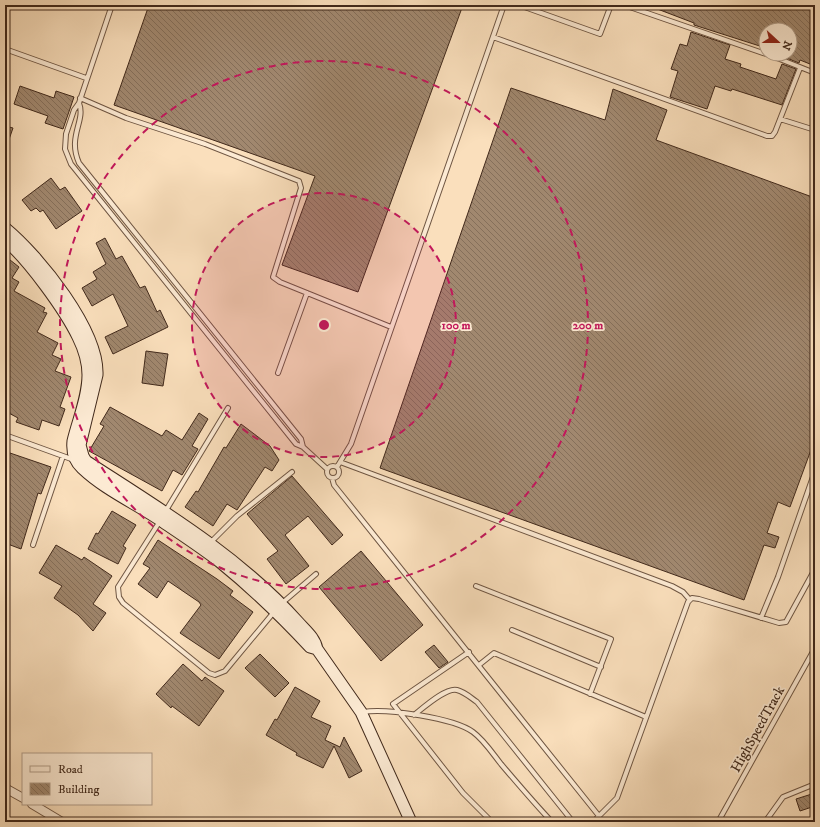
<svg xmlns="http://www.w3.org/2000/svg" width="820" height="827" font-family="'IM FELL DW Pica',serif">
<style>
.building{fill:url(#building-back-hatch);stroke:#41291b}
.lines{fill:none;stroke-linecap:round;stroke-linejoin:round}
.lane-casing{stroke:#6f5643;stroke-width:6}
.street-casing{stroke:#6f5643;stroke-width:10}
.secondary-casing{stroke:#41291b;stroke-width:13}
.lane{stroke:#fcead3;stroke-width:4}
.street{stroke:#fcead3;stroke-width:8}
.secondary{stroke:#fcead3;stroke-width:11}
.ring{fill:none;stroke:#c2185b;stroke-width:2;stroke-dasharray:7 5}
.labels{text-anchor:middle;stroke-width:3.5;stroke-linejoin:round;paint-order:stroke}
.street-label{font-size:14px;fill:#41291b;stroke:#fcead3}
.centre{fill:#c2185b;stroke:#fcead3;stroke-width:2}
.ring-label{font-size:12px;text-anchor:middle;font-weight:bold;fill:#c2185b;stroke:#fcead3;stroke-width:3.5;stroke-linejoin:round;paint-order:stroke}
</style>
<defs>
<pattern id="building-back-hatch" width="6" height="6" patternUnits="userSpaceOnUse"><rect width="6" height="6" fill="#a1886f"/><path d="M-1 5l2 2M0 0l6 6M5-1l2 2" fill="none" stroke="#856f5a"/></pattern>
</defs>
<rect width="100%" height="100%" fill="#fadfbc"/>
<filter id="stains"><feTurbulence type="fractalNoise" baseFrequency=".005" numOctaves="4"/><feColorMatrix values="0 0 0 0 .2 0 0 0 0 .09 0 0 0 0 .02 0 0 0 .5 -.17"/></filter>
<radialGradient id="worn" r=".72"><stop offset=".6" stop-color="#630" stop-opacity="0"/><stop offset="1" stop-color="#630" stop-opacity=".3"/></radialGradient>
<path class="building" d="M149,5H463L358,292L282,265L315,176L114,105Z
M647,5H815V66L800,60L799,63L784,57L785,54H790V30H766V48L694,25V23Z
M691,32L730,45L725,59L741,64L740,67L776,79L782,64L796,69L782,105L732,89L731,91L715,86L707,109L670,97L678,71L671,69L680,44L687,46Z
M20,86L54,98L56,91L74,97L63,129L45,123L48,116L14,104Z
M511,88L605,120L613,89L667,110L656,140L815,198V439L790,507L778,502L767,533L779,537L775,548L764,545L744,600L380,468Z
M5,126L13,128L6,148H5Z
M51,178L60,190L65,187L82,211L56,229L43,210L40,212L36,208L31,211L22,200Z
M105,238L116,259L122,256L140,288L145,286L157,312L160,310L168,327L113,354L105,337L128,326L113,294L92,306L82,288L97,279L93,272L106,264L96,243Z
M5,256L19,267L12,278L19,282L14,291L45,308L43,312L47,313L37,332L58,343L52,355L61,359L55,371L71,377L60,407L65,409L59,426L42,420L39,430L16,422L18,418L5,411Z
M146,351L168,354L163,386L142,383Z
M110,407L162,436L166,430L182,440L199,413L208,419L192,446L198,449L182,475L173,470L162,491L89,451L104,426L100,424Z
M241,424L270,446L279,460L272,471L265,467L237,510L227,504L213,526L185,507L196,491L198,492L224,447L226,448Z
M10,453L51,467L41,494L38,493L21,549L5,543V465Z
M292,476L343,535L332,545L308,516L285,535L309,566L286,584L267,559L278,551L247,514Z
M112,511L136,525L123,546L126,548L118,564L88,549L96,533L98,534Z
M158,540L217,579L233,591L230,595L253,612L219,659L180,633L201,605L199,602L168,581L157,598L138,584L150,568L143,564Z
M56,545L82,560L84,557L112,576L93,604L106,613L93,631L78,615L54,598L62,586L39,573Z
M361,551L423,625L381,661L319,587Z
M434,645L448,662L439,668L425,652Z
M260,654L289,683L275,697L245,668Z
M183,664L202,681L205,677L224,691L199,726L172,706L171,708L156,694Z
M295,687L320,701L311,717L331,726L325,740L340,747L344,737L362,771L349,778L334,746L323,768L296,755L297,753L266,735L275,719L277,720Z
M815,793V806L800,811L796,799Z"/>
<g class="lines">
<g class="lane-casing">
<path id="lane" d="M112,5L79,103L74,110L66,134L65,149L71,164L296,444L303,447L327,469
M519,5L600,34L611,5
M624,5L766,54
M493,37L767,136H772L775,132L800,68
M5,49L86,78
M767,54L815,73
M80,98L126,118L205,144L299,181L301,188L273,277L280,282L391,327
M79,103C86,121 67,136 79,163L301,439L303,447
M780,119L815,130
M278,373L307,293
M5,435L74,460
M340,462L672,586L683,592L690,600
M327 472a6 6 0 1 1 12 0a6 6 0 1 1-12 0Z
M337,467L351,444L504,5
M332,478L334,485L599,816
M165,512L228,408
M160,521L118,587L119,597L123,603L209,673L215,675L225,671L274,612
M211,542L237,516L292,472
M33,545L63,456
M476,586L611,639L590,694
M281,604L316,574
M761,618L778,577L815,471
M512,630L601,667
M469,652L393,704L463,793L492,822
M479,665L494,653L646,717
M363,712C386,708 454,718 473,732C484,740 493,754 501,764C518,784 534,803 552,822
M414,715C423,708 446,687 457,690C465,692 471,698 477,702L573,822
M593,822L617,798L688,602L692,598L699,599L779,623L786,622L815,569
M718,822L815,648
M765,822L783,797L815,784"/>
</g>
<g class="street-casing">
<path id="street" d="M5,788L23,798
M32,804L62,822"/>
</g>
<g class="secondary-casing">
<path id="secondary" d="M5,228C39,256 99,330 97,375L80,445L83,456L86,461C160,509 239,556 298,622C306,631 315,638 317,649L361,712L411,822
M5,240C28,259 65,310 78,337C84,349 88,362 88,375C88,397 78,420 73,441C72,451 74,461 82,468C105,490 137,504 163,522C182,535 202,548 220,562C252,588 282,617 310,647L317,649"/>
</g>
<use href="#lane" class="lane"/>
<use href="#street" class="street"/>
<use href="#secondary" class="secondary"/>
</g>
<circle cx="324" cy="325" r="132" fill="#c2185b" fill-opacity=".12"/>
<g class="ring">
<circle cx="324" cy="325" r="132"/>
<circle cx="324" cy="325" r="264"/>
</g>
<g class="labels">
<g class="street-label">
<text transform="translate(757 729) rotate(-61)" y="5">HighSpeedTrack</text>
</g>
</g>
<circle cx="324" cy="325" r="6" class="centre"/>
<g class="ring-label">
<text x="456" y="329">100 m</text>
<text x="588" y="329">200 m</text>
</g>
<rect width="820" height="827" fill="none" stroke="#fadfbc" stroke-width="20"/>
<rect x="6" y="6" width="808" height="815" fill="none" stroke="#41291b" stroke-width="2"/>
<rect x="10" y="10" width="800" height="807" fill="none" stroke="#41291b"/>
<rect x="22" y="753" width="130" height="52" fill="#fcead3" stroke="#b19d89"/>
<rect x="30" y="766" width="20" height="6" fill="#fcead3" stroke="#b19d89"/>
<text x="58" y="773" font-size="12" fill="#41291b">Road</text>
<rect x="30" y="783" width="20" height="12" fill="url(#building-back-hatch)" stroke="#b19d89"/>
<text x="58" y="793" font-size="12" fill="#41291b">Building</text>
<g transform="translate(778 42) rotate(112)"><circle r="19" fill="#fcead3" stroke="#b19d89"/>
<path d="M0-3L7 15L0 10L-7 15Z" fill="#8f2418"/>
<text y="-6" font-size="11" font-weight="bold" text-anchor="middle" fill="#41291b">N</text>
</g>
<rect width="100%" height="100%" filter="url(#stains)"/>
<rect width="100%" height="100%" fill="url(#worn)"/>
</svg>
